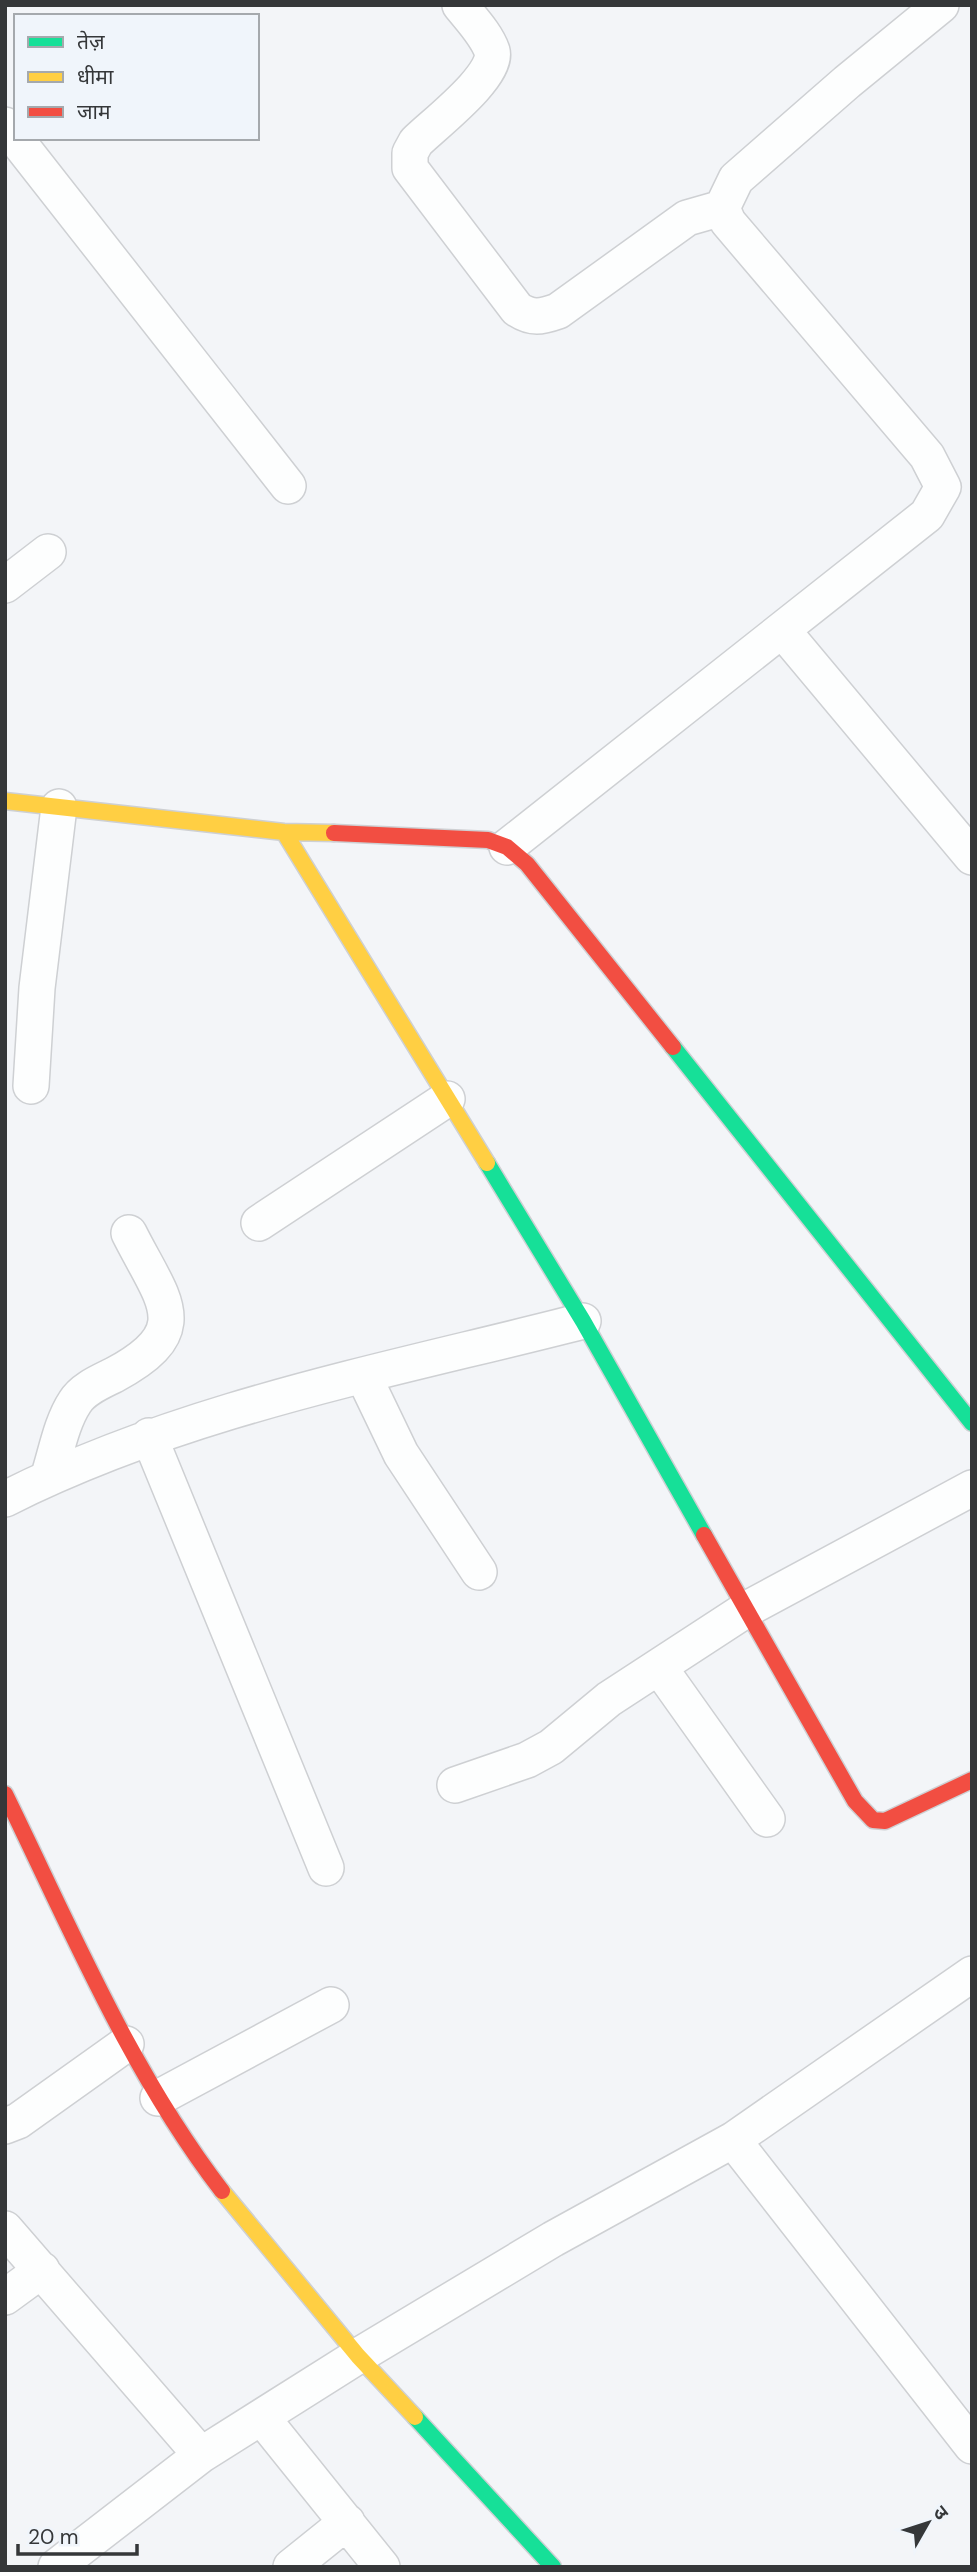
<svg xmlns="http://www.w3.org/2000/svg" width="977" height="2572" font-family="'DM Sans','Noto Sans Devanagari',sans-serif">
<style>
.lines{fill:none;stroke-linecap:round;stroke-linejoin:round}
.street-casing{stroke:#ced0d3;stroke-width:38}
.fast-casing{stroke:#ced0d3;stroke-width:19}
.slow-casing{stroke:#ced0d3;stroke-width:19}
.jam-casing{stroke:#ced0d3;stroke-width:19}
.street{stroke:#fdfefe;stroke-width:35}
.fast{stroke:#16e098;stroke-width:16}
.slow{stroke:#ffcf43;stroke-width:16}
.jam{stroke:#f24e42;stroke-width:16}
</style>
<rect width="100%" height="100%" fill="#f3f5f8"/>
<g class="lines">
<g class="street-casing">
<path id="street" d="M460,5C471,19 486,34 492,51C499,75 433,125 416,142L410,153V168L517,309C532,319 541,317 558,311L687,218L722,208
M5,125L288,486
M5,585L48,552
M783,631L972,857
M507,847L927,515L943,487L927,456L728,222L722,208L736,179L847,82L941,5
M31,1086L37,988L59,807
M259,1223L447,1099
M364,1377L401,1454L479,1572
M149,1436L326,1868
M48,1478C56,1454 61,1423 75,1402C83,1389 100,1382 114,1375C198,1330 163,1301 129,1233
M5,1499C186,1408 388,1371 583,1321
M659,1667L767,1819
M455,1785L527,1760L551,1747L609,1699L747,1609L972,1488
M158,2098L331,2005
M5,2126L18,2121L126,2044
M733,2140L972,2446
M5,2229L201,2455
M5,2297L42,2270
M263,2419L382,2567
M56,2567L201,2455L358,2356L553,2239L733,2140L972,1974
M291,2567L347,2522"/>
</g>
<g class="fast-casing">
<path id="fast" d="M673,1047L972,1423
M487,1163L583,1321L704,1535
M415,2417L553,2567"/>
</g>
<g class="slow-casing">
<path id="slow" d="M5,801L284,832L334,833
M284,832L487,1163
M222,2191L358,2356L415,2417"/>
</g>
<g class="jam-casing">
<path id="jam" d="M334,833L488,840L507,847L527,864L673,1047
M704,1535L855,1801L873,1820L885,1821L972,1780
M5,1794C71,1929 130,2071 222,2191"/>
</g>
<use href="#street" class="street"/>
<use href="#fast" class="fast"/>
<use href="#slow" class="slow"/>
<use href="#jam" class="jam"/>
</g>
<rect width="977" height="2572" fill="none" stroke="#353739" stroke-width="14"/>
<rect x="14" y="14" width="245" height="126" fill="#f0f5fb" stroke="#a5a9ad" stroke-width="2"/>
<rect x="28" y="37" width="35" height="10" fill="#16e098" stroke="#a5a9ad" stroke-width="2"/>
<text x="77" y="49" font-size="21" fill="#353739">तेज़</text>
<rect x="28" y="72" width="35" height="10" fill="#ffcf43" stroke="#a5a9ad" stroke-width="2"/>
<text x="77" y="84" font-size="21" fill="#353739">धीमा</text>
<rect x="28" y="107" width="35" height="10" fill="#f24e42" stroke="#a5a9ad" stroke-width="2"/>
<text x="77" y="119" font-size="21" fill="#353739">जाम</text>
<g transform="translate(928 2523) rotate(51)" stroke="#f0f5fb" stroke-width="5" paint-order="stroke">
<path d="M0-5L12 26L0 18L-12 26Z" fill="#353739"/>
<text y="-10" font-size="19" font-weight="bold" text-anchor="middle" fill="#353739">उ</text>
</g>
<path d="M18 2544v10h119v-10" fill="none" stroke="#353739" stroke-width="3.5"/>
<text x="28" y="2544" font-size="21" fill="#353739" stroke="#f0f5fb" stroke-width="5" paint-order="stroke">20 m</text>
</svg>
